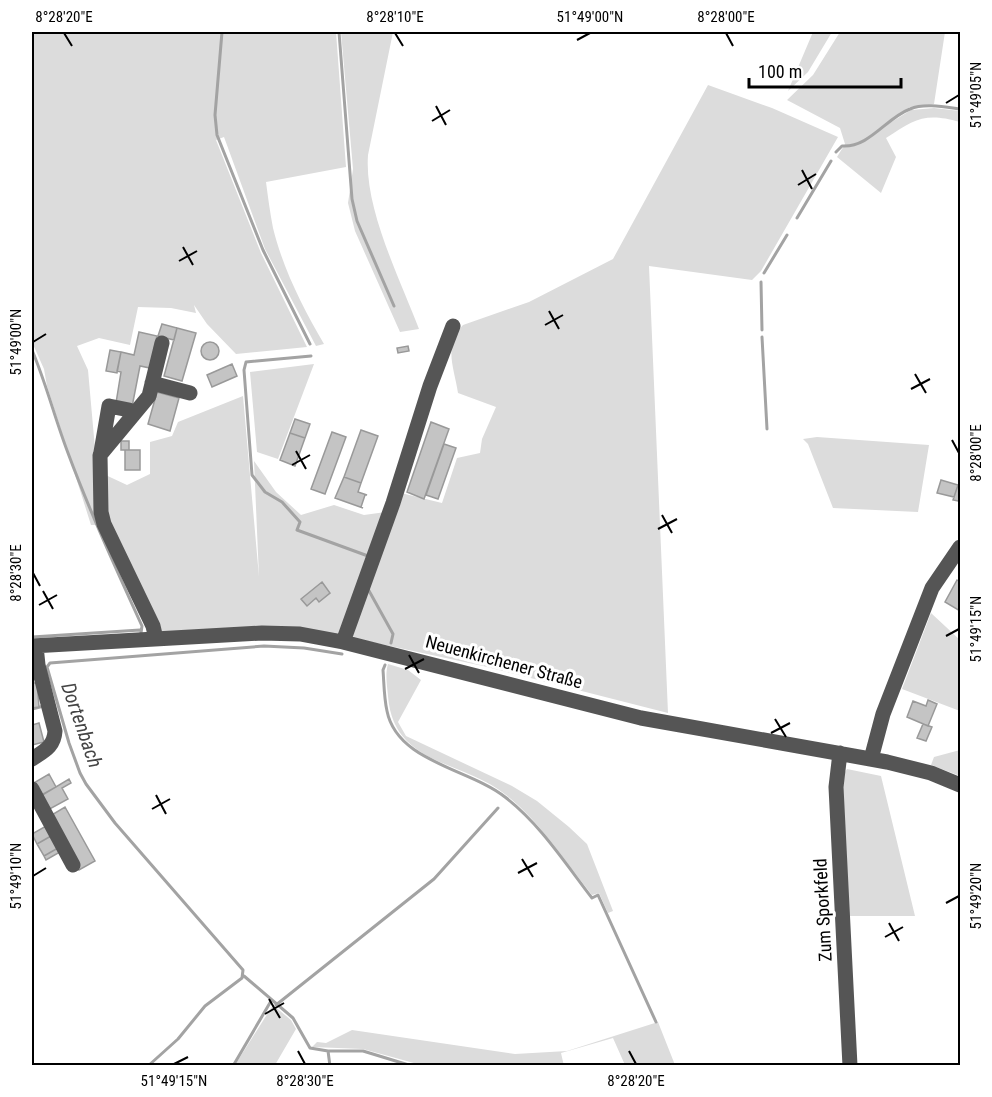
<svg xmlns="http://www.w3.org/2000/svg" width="992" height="1097" font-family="'Roboto Condensed',sans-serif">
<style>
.green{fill:#dcdcdc}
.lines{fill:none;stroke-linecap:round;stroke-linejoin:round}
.stream{stroke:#a3a3a3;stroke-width:3}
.building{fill:#c4c4c4;stroke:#999;stroke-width:1.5}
.minor{stroke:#555;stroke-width:15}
.ticks{fill:none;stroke:#000;stroke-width:2}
.labels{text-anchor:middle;stroke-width:6;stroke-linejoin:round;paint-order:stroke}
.street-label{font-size:18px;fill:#000;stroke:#fff}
.water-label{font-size:20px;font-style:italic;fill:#444;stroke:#fff}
.neatline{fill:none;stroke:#000;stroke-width:2}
.ticks-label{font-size:15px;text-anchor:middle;fill:#000}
</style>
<rect width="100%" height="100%" fill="#fff"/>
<path class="green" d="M32,32H336L346,167L266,182C268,197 270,213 273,228C283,269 303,308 324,344L316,346L265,249L224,137L216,140L261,253L307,347L236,354L207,324L194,305L196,313L171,308L138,307L130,345L99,338L77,346L88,370L97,471L127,485L150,474V442L172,436L178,422L243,396L259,577L254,461L276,492L301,515L334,505L364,515L393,511L401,493L442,503L457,458L480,453L482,439L496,407L458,393C454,367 443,346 463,325L529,302L613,259L708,85L772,108L838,137L761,271L752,280L649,266L668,713L483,666L348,637L160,634L110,525H91L47,386L44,369L32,342Z
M341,32H393L368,155C364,208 400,279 419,329L400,332L355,231L348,203L353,169Z
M813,32H832L808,72L788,91Z
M840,32H945L934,104L910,107L880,129L911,110L934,108L960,111V122C925,112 915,119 886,138L896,157L881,193L837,157L845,144L840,128L787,100L813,75Z
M314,364L278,459L257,452L250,372Z
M817,437L929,445L918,512L833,508L808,444L803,439Z
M931,613L960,640V711L902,689Z
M388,664L408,670L421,680L398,722L406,736L512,786L537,801L569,827L587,844L613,911L608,913L599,893L592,895C565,861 540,822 506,795C463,760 393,766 388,696C387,685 385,674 388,664Z
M960,750V776L931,765L934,757Z
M847,769L881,776L915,916H848L841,801L845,772Z
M273,1005L291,1020L296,1029L275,1065H235Z
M658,1022L675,1065H625L613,1038L561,1053L564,1066L421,1065L363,1049L312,1047L317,1042L326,1043L352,1030L515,1054L567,1051Z"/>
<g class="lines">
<path class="stream" d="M222,32L215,115L217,135L263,250L310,344
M339,32L352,199L357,221L394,306
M836,152L842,146C869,148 886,118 910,109C924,103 945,107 960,109
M797,218L831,161
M764,273L787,235
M761,282L762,330
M762,337L767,429
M32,350C46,383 55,419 68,453C90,512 116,569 142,626L141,633
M311,356L246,362L244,370L252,475L265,492L282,502L300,522L297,530L368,556
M368,589L393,634L391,643
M32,637L140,630
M385,665L383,670C384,683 384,698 387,711C397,762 470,769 505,797C540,824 565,863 592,898L598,895L656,1022
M32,709L44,706
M244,976L293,1018L310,1048L328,1051L330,1066
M276,1005L434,879L498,808
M328,1051H363L412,1066
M148,1066L178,1039L205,1006L242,978L243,970L115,823L86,784L80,773L69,743L47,667L50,663L264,646L304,648L342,654
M233,1066L271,1001"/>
</g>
<path class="building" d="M162,324L177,328L174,340L158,336Z
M177,328L196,333L182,381L164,376Z
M139,332L157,336L150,368L140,366L132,407L116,403L121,372L117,371L121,352L134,355Z
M201 351a9 9 0 1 1 18 0a9 9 0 1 1-18 0Z
M408,346L409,351L398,353L397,348Z
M110,350L121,352L117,373L106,371Z
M232,364L237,376L212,387L207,375Z
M157,392L179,398L170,431L148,424Z
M295,419L310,424L305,438L290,433Z
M431,422L449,429L424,499L407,492Z
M361,430L378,436L361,483L344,477Z
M332,432L346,437L325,494L311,489Z
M290,433L305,438L295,466L280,460Z
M121,441H129V450H121Z
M444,444L456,448L438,499L426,495Z
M125,450H140V470H125Z
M344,477L361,483L358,492L367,495H365L361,507L363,508L335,498Z
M941,480L958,485L954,497L937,493Z
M958,485H960V499L958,501L953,500Z
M957,580L960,582V611L945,602Z
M322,582L330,593L319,602L316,598L307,606L301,599Z
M32,666L33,683H37L39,707L32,708Z
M928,700L937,704L928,726L907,717L913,701L926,706Z
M39,723L44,742L32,745V725Z
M923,724L932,727L926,741L917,738Z
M49,774L56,787L38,797L32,784Z
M69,779L71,783L62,788L68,799L46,811L39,797Z
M65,807L95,861L79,870L50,816Z
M46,826L51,836L37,844L32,834Z
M51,836L58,848L44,856L37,844Z
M58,848L60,852L46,860L44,856Z"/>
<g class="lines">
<path class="minor" d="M152,383L190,393
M101,452L109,406L129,410L134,414
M156,639L153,626L104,524L101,512L100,455L149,396L162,343
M343,642L393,503L430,386L453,326
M32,646L262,633L300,634L343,642L641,718L887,762L931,773L960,785
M840,753L836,787L850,1066
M32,759C44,751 54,747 55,731L38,665L36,646
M871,759L883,714L932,588L960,547
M32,789L73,865"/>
</g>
<path class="ticks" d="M64,33L72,46M395,33L403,46M726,33L733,46M577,40L590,33M946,103L959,95M436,106L446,125M432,121L450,110M802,170L812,189M798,185L816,174M183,247L193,265M179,261L197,251M549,311L559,329M545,325L563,315M33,342L46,334M915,374L926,393M911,389L930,379M952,440L959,453M296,451L306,469M292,465L310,455M662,515L672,533M658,529L677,519M33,573L40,586M43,591L53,609M39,605L57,595M946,636L959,629M409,655L419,673M405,669L424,659M775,719L786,737M771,733L790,723M156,795L166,814M152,809L170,799M522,859L533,877M518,873L537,863M33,876L46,868M946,903L959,896M889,923L899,941M885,937L903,927M269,999L280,1018M265,1014L284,1003M298,1051L305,1064M629,1051L636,1064M174,1064L188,1057"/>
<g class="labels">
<g class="street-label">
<text transform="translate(504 662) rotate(15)" y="6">Neuenkirchener Straße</text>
<text transform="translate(823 910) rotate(-93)" y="6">Zum Sporkfeld</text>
</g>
<g class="water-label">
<text transform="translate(82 725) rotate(71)" y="7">Dortenbach</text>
</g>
</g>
<rect width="992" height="1097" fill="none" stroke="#ffffff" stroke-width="66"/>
<path d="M749 78v9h152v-9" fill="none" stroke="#000000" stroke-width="3"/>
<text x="758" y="78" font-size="18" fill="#000000" stroke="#ffffff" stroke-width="4.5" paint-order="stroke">100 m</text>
<rect x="33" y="33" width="926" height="1031" class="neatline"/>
<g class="ticks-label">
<text x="64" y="22">8°28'20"E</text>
<text x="395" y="22">8°28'10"E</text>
<text x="590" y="22">51°49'00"N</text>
<text x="726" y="22">8°28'00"E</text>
<text transform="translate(976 95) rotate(-90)" y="5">51°49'05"N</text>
<text transform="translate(16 342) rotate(-90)" y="5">51°49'00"N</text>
<text transform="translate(976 453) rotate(-90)" y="5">8°28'00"E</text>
<text transform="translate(16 573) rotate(-90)" y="5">8°28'30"E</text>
<text transform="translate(976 629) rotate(-90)" y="5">51°49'15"N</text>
<text transform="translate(16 876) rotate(-90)" y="5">51°49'10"N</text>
<text transform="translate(976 896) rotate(-90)" y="5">51°49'20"N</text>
<text x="174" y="1086">51°49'15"N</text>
<text x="305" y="1086">8°28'30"E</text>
<text x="636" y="1086">8°28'20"E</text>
</g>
</svg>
